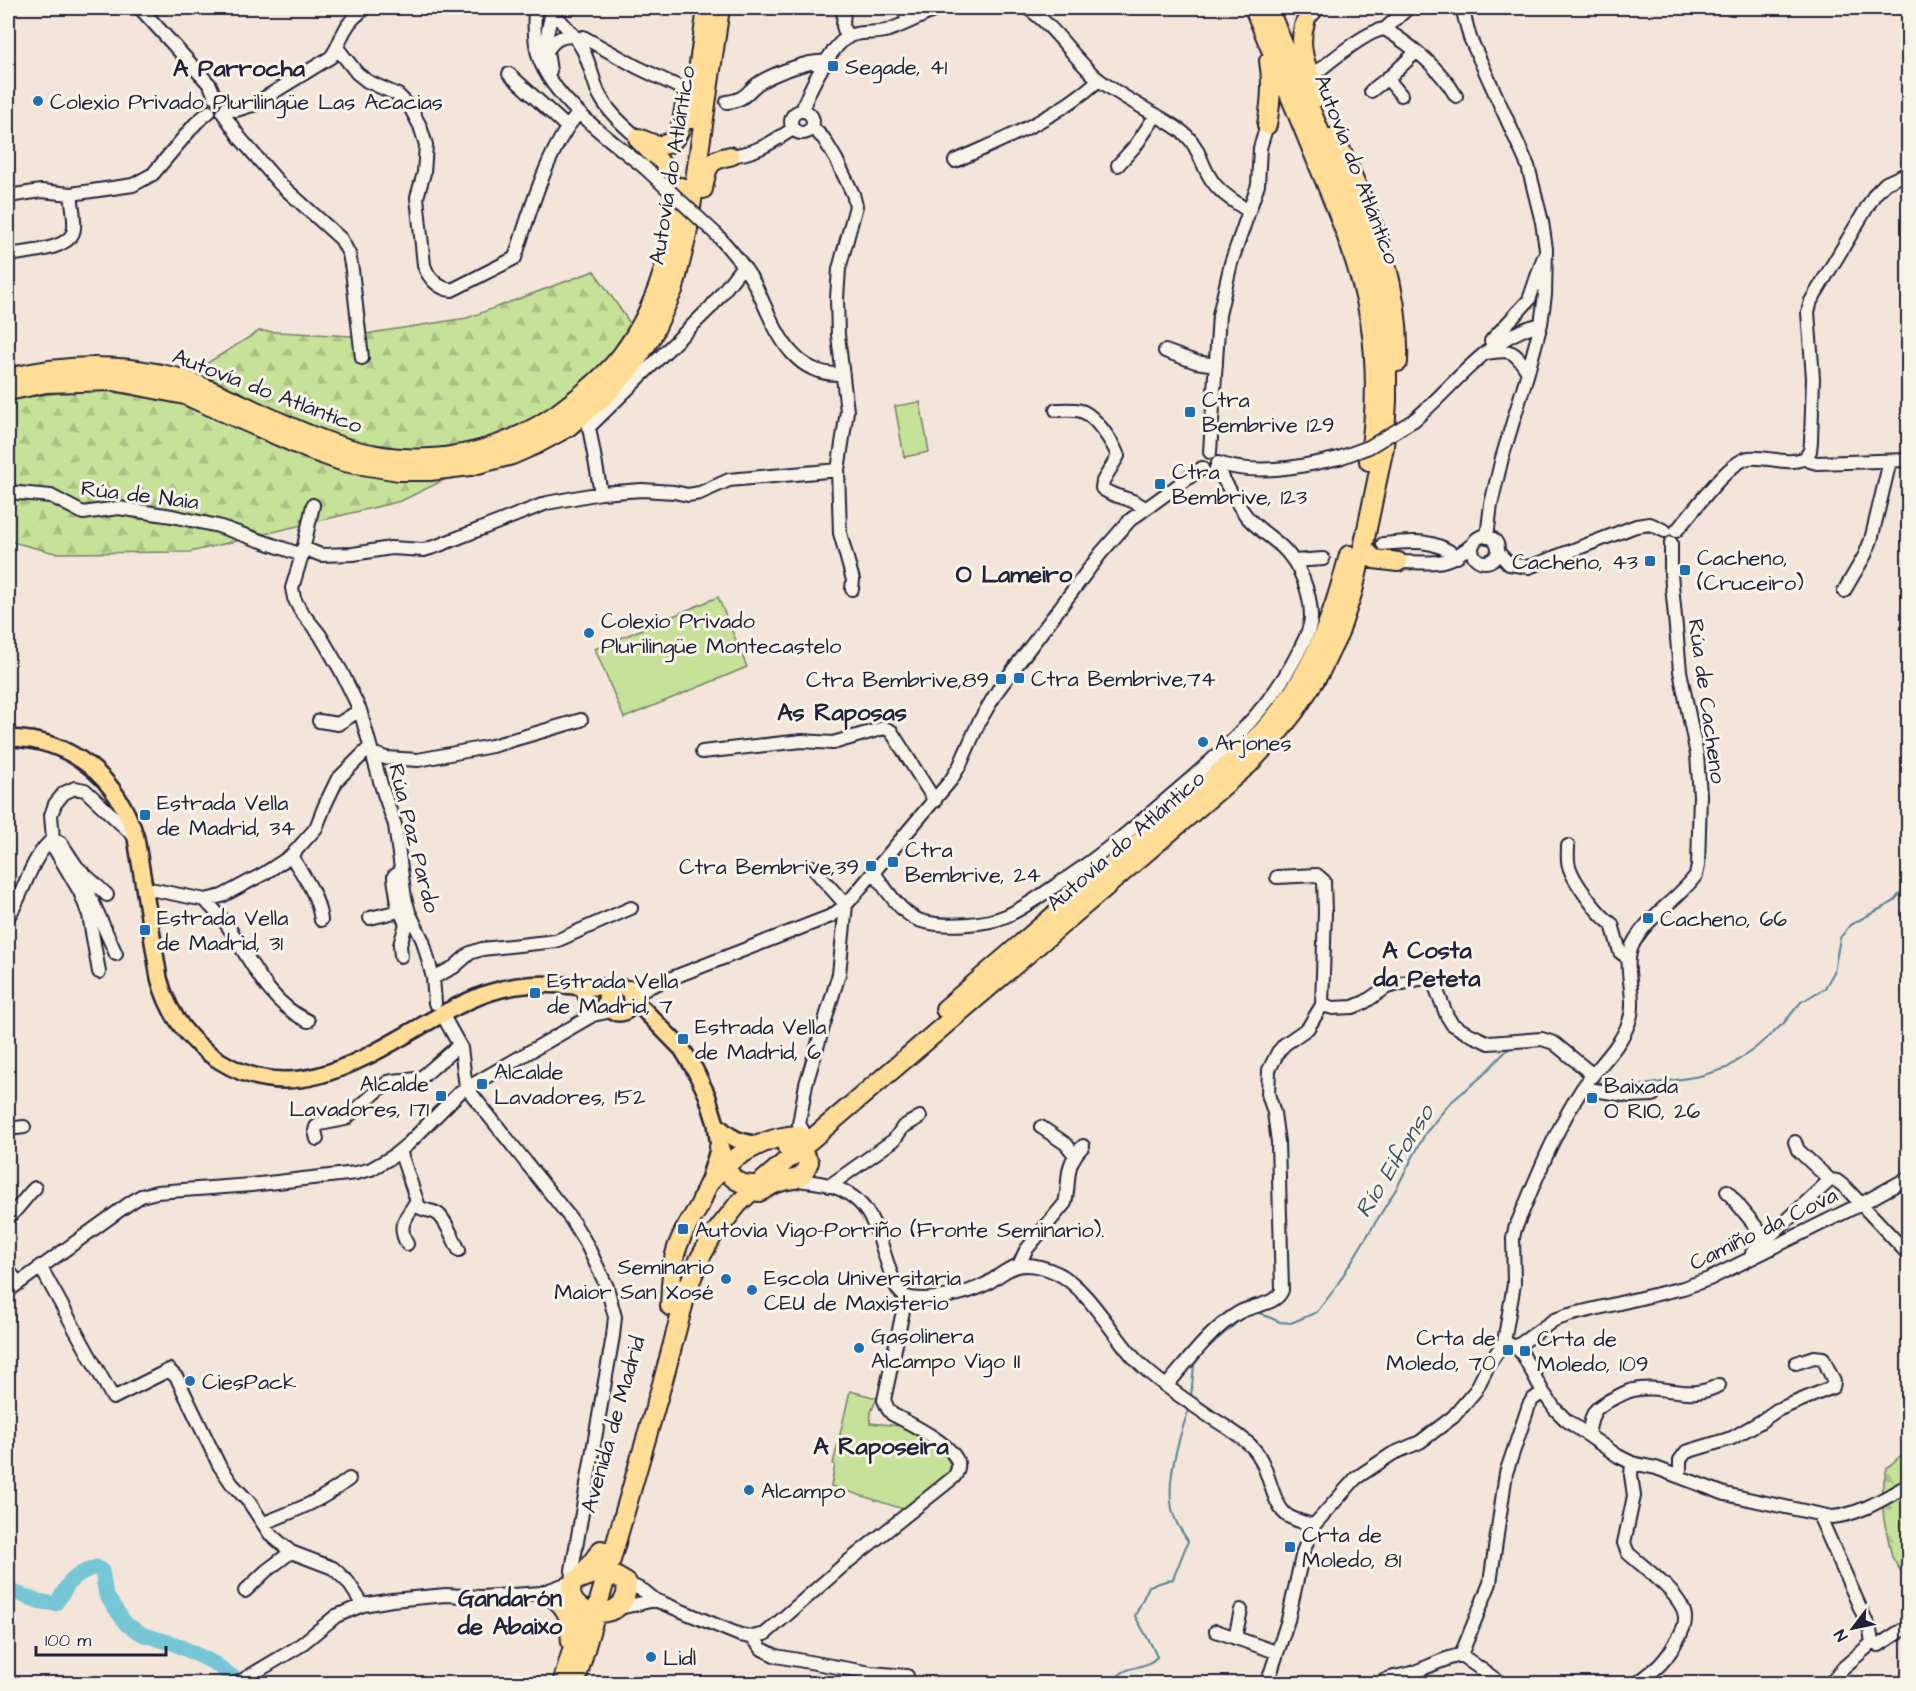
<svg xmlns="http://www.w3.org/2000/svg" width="1916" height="1691" font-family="'Architects Daughter',sans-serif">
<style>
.green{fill:#c6e198;stroke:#74826a;stroke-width:1.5}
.forest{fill:url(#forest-firs);stroke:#74826a;stroke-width:1.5}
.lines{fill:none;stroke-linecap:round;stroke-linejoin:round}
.stream{stroke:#558497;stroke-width:2}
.river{stroke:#77c6d5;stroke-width:15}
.minor-casing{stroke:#22223b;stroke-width:16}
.major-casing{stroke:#22223b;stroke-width:20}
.highway-casing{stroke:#22223b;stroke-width:22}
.minor{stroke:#f7f3e8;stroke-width:12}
.major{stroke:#ffdd96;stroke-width:15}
.highway{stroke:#ffdd96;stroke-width:18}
.minor-bridge-casing{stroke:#22223b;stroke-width:16;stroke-linecap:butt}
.minor-bridge{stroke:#f7f3e8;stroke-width:12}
.poi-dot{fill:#1f6fb2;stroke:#f7f3e8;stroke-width:2}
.labels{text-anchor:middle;stroke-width:6;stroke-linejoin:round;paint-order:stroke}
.poi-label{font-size:22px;fill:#22223b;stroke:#f7f3e8;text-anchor:start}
.street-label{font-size:22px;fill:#22223b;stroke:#f7f3e8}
.neighbourhood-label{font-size:24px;font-weight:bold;fill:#22223b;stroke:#f7f3e8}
.water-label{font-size:24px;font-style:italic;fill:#3c5369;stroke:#f7f3e8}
</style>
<defs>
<pattern id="forest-firs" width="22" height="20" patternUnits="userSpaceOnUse" patternTransform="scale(1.5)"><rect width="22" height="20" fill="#c6e198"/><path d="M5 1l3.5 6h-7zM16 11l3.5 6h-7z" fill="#aac184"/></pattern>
</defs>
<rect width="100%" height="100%" fill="#f3e5d9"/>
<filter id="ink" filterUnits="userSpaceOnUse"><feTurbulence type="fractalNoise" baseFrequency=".0167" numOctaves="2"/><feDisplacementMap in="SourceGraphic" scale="12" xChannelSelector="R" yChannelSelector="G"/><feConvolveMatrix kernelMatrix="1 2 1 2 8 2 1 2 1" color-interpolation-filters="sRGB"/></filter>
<g filter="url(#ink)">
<path class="green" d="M920,402L929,452L904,457L895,406Z
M718,597L747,667L624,718L595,649Z
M850,1391L877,1398L871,1412L870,1423L902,1426L943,1453C950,1459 952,1467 947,1475L906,1510L831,1486L835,1465L833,1464Z"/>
<path class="forest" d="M594,271L645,345L598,405L401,501L190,552L55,553L8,541V400L16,398L96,389L165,401L196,370L259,331L352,336L467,318Z
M1908,1449V1583L1892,1557L1884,1520L1881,1493L1887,1468Z"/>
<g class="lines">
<path class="stream" d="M1540,1044L1551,1049L1586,1078
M1594,1081L1626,1088L1700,1076L1727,1068L1754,1049L1783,1024L1801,1002L1825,988L1834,972L1840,938L1850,925L1893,902L1902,891L1907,849L1908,847
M1257,1312L1280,1322L1291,1323L1317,1312L1334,1290L1396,1189L1425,1134L1450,1103L1481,1077L1506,1051L1511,1047
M1191,1397L1194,1365L1205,1350L1242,1318L1249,1315
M1112,1684C1124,1662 1143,1672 1157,1657L1152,1646L1135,1616L1149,1586L1173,1579L1188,1541C1184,1535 1179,1528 1176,1521C1162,1492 1179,1437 1189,1409"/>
<path class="river" d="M8,1590L38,1601L55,1604C62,1597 64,1589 70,1582C76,1575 87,1570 96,1567L102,1571L106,1595L126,1624L144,1635L175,1644L214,1663L242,1684"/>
<g class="minor-casing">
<path id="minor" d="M140,8L210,85L215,97
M535,8C534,24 534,42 539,58C554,100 609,139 644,167
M549,8C561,22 576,35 584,52C590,65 593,79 598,92C607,111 623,125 638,138
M844,8L843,26L847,38
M902,8L909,21
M1027,8C1054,25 1073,58 1098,79C1116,93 1136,104 1156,115C1166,121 1177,127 1186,135C1200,148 1202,168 1213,182C1222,195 1236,202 1248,211
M1462,8L1470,38L1528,166L1542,222L1546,249L1545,295L1541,324L1528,372L1502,458L1491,504L1487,537
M1305,23L1319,8
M1385,29L1408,8
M577,40L583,37L637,67L685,90
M338,49L357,73L367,81L398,95L410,107L420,126L426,145L424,173L417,197L424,265C428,278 439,289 452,290L515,258C528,217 549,144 579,113
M547,51L546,40L552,11
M550,71L547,51C554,40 560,36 573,36
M509,74L567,127
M1311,77C1326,65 1366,30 1385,29C1413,47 1439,67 1456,96
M1387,78L1401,95
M1371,91L1393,74L1416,52
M727,102C750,99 747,88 764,80C776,73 810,60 824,62
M226,108L236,110L253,105L331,57C339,47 339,40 345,30C350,20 357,14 366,8
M791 122a11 11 0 1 1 22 0a11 11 0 1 1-22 0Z
M802,111C808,91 832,42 852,35C864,31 877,34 889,30C906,24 923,15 940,8
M223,113L240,138L280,184L341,239L349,254L352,270L362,358
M812,127L824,139L836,159L853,194L856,206L839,269L837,298L838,335L847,411L838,470L840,533L853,580L852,589
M730,156C757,153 771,143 793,129
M955,161C1007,138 1056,118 1099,80
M1118,165L1136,145L1156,115
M8,196L41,191L71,194
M717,235C731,250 744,265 754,283C774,322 787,377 843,374
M8,255C25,252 73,250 74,228C75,217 72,204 71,194L133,185L153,174L196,123L209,112
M1491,341L1529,300L1543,259
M1165,351L1196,362L1216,365
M1486,353C1512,349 1514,350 1528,372
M1056,410C1064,410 1073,409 1081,411C1095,415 1113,443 1118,456L1103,481L1102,488C1114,499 1132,496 1145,509
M1414,420C1455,386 1486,337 1541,324
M1210,452L1219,315L1231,263L1258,185L1260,148L1267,125
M1805,458L1810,451L1811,441L1813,378L1808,312L1811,301L1875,194L1886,183L1908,173
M1218,463C1256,476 1301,467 1339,458
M8,492L51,496L83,513L118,508L172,516L218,526L302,555
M601,493L589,427L711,307L743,266
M313,505L302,555L292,588L294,598L300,610L320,635L341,671L360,710L382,788L395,825L405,898L409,912L423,941L433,978L435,1003
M1676,531C1692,514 1728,461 1749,458C1767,456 1788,466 1805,458L1810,461L1817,463L1908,460
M1472 549a13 13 0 1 1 26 0a13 13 0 1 1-26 0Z
M1383,544C1410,541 1435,538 1457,557
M303,548L321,555L353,554L391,548L424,550L437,546L547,503L601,493L642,490L674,492L688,495L700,493L729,480L838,470
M1498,552L1509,564L1529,567L1636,526L1650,524L1665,531
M1294,561L1323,559
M1398,562C1433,562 1445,568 1474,543
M1844,591L1865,555L1871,540L1890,461
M319,721L338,724L360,710
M702,752L802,741L833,743L884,728L891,731L935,801
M372,753L386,758L418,760L492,746L581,720
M53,839V846L80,892L89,915L99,972
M53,839L61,843L77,867L107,895
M1568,846C1568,852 1567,860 1569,866C1573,881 1599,916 1612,924L1620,952L1628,958
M291,856C305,878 317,893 321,920
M77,867L116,954
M874,873C887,890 903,918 925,922C945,927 987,925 1006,916C1022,909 1037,898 1052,888C1093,862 1130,831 1167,799C1218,756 1269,712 1299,651C1304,641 1311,629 1311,617C1311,593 1300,564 1282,547C1271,537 1258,529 1248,518C1235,503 1228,484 1216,468
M145,888L205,900L222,896L265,873L291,856L316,828L325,805L337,780L370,747
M205,900C212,908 221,916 227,925C251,960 267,1002 308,1021
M400,911L406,924L400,945L401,956
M8,917C24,894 31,856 53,839L51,815L55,804L64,793L75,788L85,790L133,835
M370,918L395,912C401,901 394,888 394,876L401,872
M433,978L454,967L470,953L482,949L556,941L631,908
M624,987L647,988
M582,990L587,1002L585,1019
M632,997L651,986L831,916L846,905L951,780L960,765L979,722L998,690L1101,553L1130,520L1202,468
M1322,1005L1333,1008L1353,1007L1365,1002L1387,987L1423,978L1430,980L1435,986L1447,1016L1452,1024L1465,1032L1489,1043L1542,1039L1554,1043L1593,1075
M593,1015L612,1011
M1583,1088L1630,1096L1653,1095
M1041,1127L1066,1144L1074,1154
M8,1129L24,1127
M803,1131L799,1124L806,1084L839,974L846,905L812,867
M317,1139L315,1131L316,1127L320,1124L345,1119L388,1082C399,1079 410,1081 421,1078L459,1045
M1795,1142L1798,1150L1830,1180L1837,1181L1846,1188L1908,1254
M400,1151L419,1207C425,1211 432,1210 438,1214C446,1220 454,1241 459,1250
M797,1180C806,1181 816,1182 825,1184C872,1196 876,1230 890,1271C894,1281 896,1291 906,1297C926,1303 968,1294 986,1284C996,1279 1006,1268 1018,1266C1030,1263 1046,1268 1057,1273C1088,1288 1113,1336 1137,1361C1156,1381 1186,1400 1209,1416C1224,1426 1241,1435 1253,1448C1270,1466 1271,1505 1288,1516C1296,1521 1306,1523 1314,1525
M829,1186L894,1140L903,1127L920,1117
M1727,1191L1766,1239
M8,1217C18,1210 25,1197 35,1188
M407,1244C397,1224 405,1220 416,1202
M1752,1253L1830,1180
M1019,1265L1026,1250L1065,1203C1071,1178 1063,1167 1083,1146
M40,1266L113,1398L169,1370L177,1378L219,1465L232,1484L249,1502L270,1534L291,1552L333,1568L348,1582L363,1605
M8,1270L18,1282
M8,1291L127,1205L141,1196L157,1192L251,1185L356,1173L371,1169L392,1157L408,1144L460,1092L593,1015L605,1002
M1504,1342L1516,1347L1523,1355L1543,1392L1555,1409L1566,1420L1618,1456L1632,1463L1656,1468L1725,1494L1832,1517C1859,1515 1885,1498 1908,1485
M1516,1347L1554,1320L1569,1315L1683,1288L1709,1279L1861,1204L1908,1178
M1167,1385C1189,1360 1209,1331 1238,1313C1251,1305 1277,1305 1282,1290L1278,1142L1274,1113L1268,1094L1269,1070L1278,1052L1285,1044L1308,1028L1322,1005L1325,912L1324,881L1317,875L1277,877
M1588,1435C1593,1410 1592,1409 1616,1397C1621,1395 1627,1391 1633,1390C1663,1383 1690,1402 1719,1385
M1632,1463L1631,1475L1634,1496L1624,1543L1628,1553C1643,1567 1686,1597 1685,1619C1685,1626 1681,1634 1677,1640C1665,1663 1656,1669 1636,1684
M1680,1477V1460L1686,1452L1732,1438L1760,1422L1777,1410L1833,1387L1834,1382L1823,1358L1814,1357L1796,1363
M1819,1515L1870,1630L1872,1643L1844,1667L1830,1684
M264,1523C297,1510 321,1501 349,1479
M627,1583L644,1591L655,1600L740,1635L752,1637L765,1634L845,1564L954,1477C957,1473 959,1469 958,1463C953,1444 909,1423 892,1414L888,1409L884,1400L906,1297
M245,1591L266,1571L291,1552
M615,1609L655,1600
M1216,1631L1276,1652
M752,1637L762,1649L776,1656L871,1673L907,1676
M1235,1638L1241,1610
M1872,1643L1879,1645L1908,1626
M236,1684L298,1647L336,1616L363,1605L392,1600L446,1595L481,1597L541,1593L574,1581L572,1570L613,1336L615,1317L607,1287L587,1245L571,1219L466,1087L461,1048L442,1014
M1267,1684L1288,1620L1303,1552L1314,1525L1356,1478L1392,1454L1420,1442L1453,1417L1476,1390L1489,1364L1504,1342L1514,1284L1513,1238L1515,1229C1536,1180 1553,1134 1582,1089C1597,1067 1620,1048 1629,1022C1639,996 1620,967 1634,942C1649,915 1679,899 1696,875L1698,866L1700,795L1697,755L1680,671L1671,574V543
M1379,1684C1389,1676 1399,1677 1411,1673C1428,1668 1443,1658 1461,1655
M1502,1684L1461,1655L1490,1583L1506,1473L1529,1405L1532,1400L1543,1392"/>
</g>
<g class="major-casing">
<path id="major" d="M8,738C72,739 118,778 136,838L159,978C168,1013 189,1042 220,1061C316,1121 402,1023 488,993C517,983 544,983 574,986C587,988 601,987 615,987
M606 1000a13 13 0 1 1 26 0a13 13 0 1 1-26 0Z
M632,1002L643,1009L682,1049L695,1070L707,1095L716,1124L719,1147L708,1183
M716,1124C732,1140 740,1142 761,1145"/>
</g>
<g class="highway-casing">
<path id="highway" d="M1254,8C1275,60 1297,112 1318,164C1339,215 1360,265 1370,320C1377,366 1376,415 1369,461
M1305,23C1296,49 1309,73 1319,97
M691,119L707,8
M1267,125C1271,103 1273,83 1269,61
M1335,137C1369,214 1401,275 1398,362
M638,138C644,140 651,144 657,145C681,147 682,120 685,104
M639,140C660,160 671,172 675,202
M703,189C707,168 707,160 730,156
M8,378C56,366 106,363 156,373C164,375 174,376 182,379C228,395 270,420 315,437C333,444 353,451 372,454C442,468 517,448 571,403C589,389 607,374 621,356C661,303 670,251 681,187
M8,391L46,383L114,381L185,395L310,450L344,462L399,471H430L470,466L512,455L535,445L568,427L607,394L631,368L652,336L674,288L687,235L720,8
M1363,548L1374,559L1398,562
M945,1009L1205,786C1232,761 1261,737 1283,707C1317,662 1335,609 1349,555
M719,1147C727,1175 733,1189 766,1184
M759,1192C765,1189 771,1185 777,1183C797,1176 799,1185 809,1162L805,1156L787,1148
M670,1306C671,1292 671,1278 673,1264C676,1244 686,1227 697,1210C702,1202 704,1192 708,1185C724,1159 769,1135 799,1135
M594,1574L617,1577L627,1583C626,1587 627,1593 625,1597C614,1626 558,1612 574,1581Z
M580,1578L601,1550
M554,1598C571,1612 569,1621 571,1642
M562,1684L580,1623
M575,1684L664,1377L688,1287L700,1258L712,1237L738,1204L758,1185L1248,765L1277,734L1295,711L1320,672L1339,633L1353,591L1363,548L1384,447L1387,401V353L1383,323L1377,287L1367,255L1345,192L1268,8"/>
</g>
<use href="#minor" class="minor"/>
<use href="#major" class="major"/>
<use href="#highway" class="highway"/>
<g class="minor-bridge-casing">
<path id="minor-bridge" d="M644,167L717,235
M1339,458L1369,447L1414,420"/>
</g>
<use href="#minor-bridge" class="minor-bridge"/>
</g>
</g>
<g class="poi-dot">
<rect x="827" y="60" width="12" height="12" rx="3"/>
<circle cx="38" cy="101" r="6"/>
<rect x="1184" y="406" width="12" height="12" rx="3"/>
<rect x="1154" y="478" width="12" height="12" rx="3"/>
<rect x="1644" y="555" width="12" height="12" rx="3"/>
<rect x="1679" y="564" width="12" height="12" rx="3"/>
<circle cx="589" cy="633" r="6"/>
<rect x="1013" y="672" width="12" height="12" rx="3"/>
<rect x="995" y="673" width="12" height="12" rx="3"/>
<circle cx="1203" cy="742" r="6"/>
<rect x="139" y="809" width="12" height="12" rx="3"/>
<rect x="887" y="856" width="12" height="12" rx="3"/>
<rect x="865" y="860" width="12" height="12" rx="3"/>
<rect x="1642" y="912" width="12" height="12" rx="3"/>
<rect x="139" y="924" width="12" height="12" rx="3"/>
<rect x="529" y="987" width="12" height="12" rx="3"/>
<rect x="677" y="1033" width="12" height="12" rx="3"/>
<rect x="476" y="1078" width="12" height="12" rx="3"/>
<rect x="435" y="1090" width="12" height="12" rx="3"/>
<rect x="1586" y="1092" width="12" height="12" rx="3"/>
<rect x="677" y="1223" width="12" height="12" rx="3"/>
<circle cx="726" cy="1279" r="6"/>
<circle cx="752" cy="1290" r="6"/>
<circle cx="859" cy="1348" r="6"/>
<rect x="1502" y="1344" width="12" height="12" rx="3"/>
<rect x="1519" y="1345" width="12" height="12" rx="3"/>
<circle cx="190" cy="1381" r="6"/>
<circle cx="749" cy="1490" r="6"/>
<rect x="1284" y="1541" width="12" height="12" rx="3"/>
<circle cx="651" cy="1657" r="6"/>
</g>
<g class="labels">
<g class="poi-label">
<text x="845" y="74">Segade, 41</text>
<text x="50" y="109">Colexio Privado Plurilingüe Las Acacias</text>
<text x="1202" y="407">Ctra<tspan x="1202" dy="25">Bembrive 129</tspan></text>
<text x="1172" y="479">Ctra<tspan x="1172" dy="25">Bembrive, 123</tspan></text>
<text x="1697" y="565">Cacheno,<tspan x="1697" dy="25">(Cruceiro)</tspan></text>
<text x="1638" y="569" text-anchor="end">Cacheno, 43</text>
<text x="601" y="628">Colexio Privado<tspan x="601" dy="25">Plurilingüe Montecastelo</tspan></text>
<text x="1031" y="686">Ctra Bembrive,74</text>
<text x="989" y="687" text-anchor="end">Ctra Bembrive,89</text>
<text x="1215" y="750">Arjones</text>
<text x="157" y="810">Estrada Vella<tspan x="157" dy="25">de Madrid, 34</tspan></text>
<text x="905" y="857">Ctra<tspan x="905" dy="25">Bembrive, 24</tspan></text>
<text x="859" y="874" text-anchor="end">Ctra Bembrive,39</text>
<text x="157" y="925">Estrada Vella<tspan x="157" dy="25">de Madrid, 31</tspan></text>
<text x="1660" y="926">Cacheno, 66</text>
<text x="547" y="988">Estrada Vella<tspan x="547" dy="25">de Madrid, 7</tspan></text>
<text x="695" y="1034">Estrada Vella<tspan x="695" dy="25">de Madrid, 6</tspan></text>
<text x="494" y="1079">Alcalde<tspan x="494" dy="25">Lavadores, 152</tspan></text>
<text x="429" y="1091" text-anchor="end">Alcalde<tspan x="429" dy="25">Lavadores, 171</tspan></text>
<text x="1604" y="1093">Baixada<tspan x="1604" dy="25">O RIO, 26</tspan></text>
<text x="695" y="1237">Autovia Vigo-Porriño (Fronte Seminario).</text>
<text x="714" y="1274" text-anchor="end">Seminario<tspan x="714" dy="25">Maior San Xosé</tspan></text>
<text x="764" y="1285">Escola Universitaria<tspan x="764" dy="25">CEU de Maxisterio</tspan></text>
<text x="871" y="1343">Gasolinera<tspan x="871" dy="25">Alcampo Vigo II</tspan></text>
<text x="1496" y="1345" text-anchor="end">Crta de<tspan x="1496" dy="25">Moledo, 70</tspan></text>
<text x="1537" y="1346">Crta de<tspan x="1537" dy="25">Moledo, 109</tspan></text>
<text x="202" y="1389">CiesPack</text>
<text x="761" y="1498">Alcampo</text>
<text x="1302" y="1542">Crta de<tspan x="1302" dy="25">Moledo, 81</tspan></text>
<text x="663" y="1665">Lidl</text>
</g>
<g class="street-label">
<text transform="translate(671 165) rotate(-81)" y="8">Autovía do Atlántico</text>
<text transform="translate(1358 169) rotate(69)" y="8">Autovía do Atlántico</text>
<text transform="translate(268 390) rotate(21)" y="8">Autovía do Atlántico</text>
<text transform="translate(140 494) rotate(7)" y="8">Rúa de Naia</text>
<text transform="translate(1708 701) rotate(82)" y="8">Rúa de Cacheno</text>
<text transform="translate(415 838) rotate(76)" y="8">Rúa Paz Pardo</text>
<text transform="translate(1125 840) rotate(-41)" y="8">Autovía do Atlántico</text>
<text transform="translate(1763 1228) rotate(-26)" y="8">Camiño da Cova</text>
<text transform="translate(612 1424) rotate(-74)" y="8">Avenida de Madrid</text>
</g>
<g class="neighbourhood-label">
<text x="239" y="76">A Parrocha</text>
<text x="1014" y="582">O Lameiro</text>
<text x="842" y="720">As Raposas</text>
<text x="1427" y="958">A Costa<tspan x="1427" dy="28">da Peteta</tspan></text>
<text x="881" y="1454">A Raposeira</text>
<text x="510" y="1606">Gandarón<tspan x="510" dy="28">de Abaixo</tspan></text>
</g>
<g class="water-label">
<text transform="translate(1394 1161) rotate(-58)" y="8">Río Eifonso</text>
</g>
</g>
<rect width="1916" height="1691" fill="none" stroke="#f7f3e8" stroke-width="30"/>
<rect x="15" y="15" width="1886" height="1661" fill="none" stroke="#22223b" stroke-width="2" filter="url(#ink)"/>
<g transform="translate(1853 1628) rotate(238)" stroke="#f7f3e8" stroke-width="4.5" paint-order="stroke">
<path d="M0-4.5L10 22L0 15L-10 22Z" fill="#22223b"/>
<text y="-9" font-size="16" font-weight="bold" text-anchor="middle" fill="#22223b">N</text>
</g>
<path d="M36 1646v9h130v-9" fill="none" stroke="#22223b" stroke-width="3"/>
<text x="45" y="1646" font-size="18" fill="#22223b" stroke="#f7f3e8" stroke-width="4.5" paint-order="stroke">100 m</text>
</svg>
